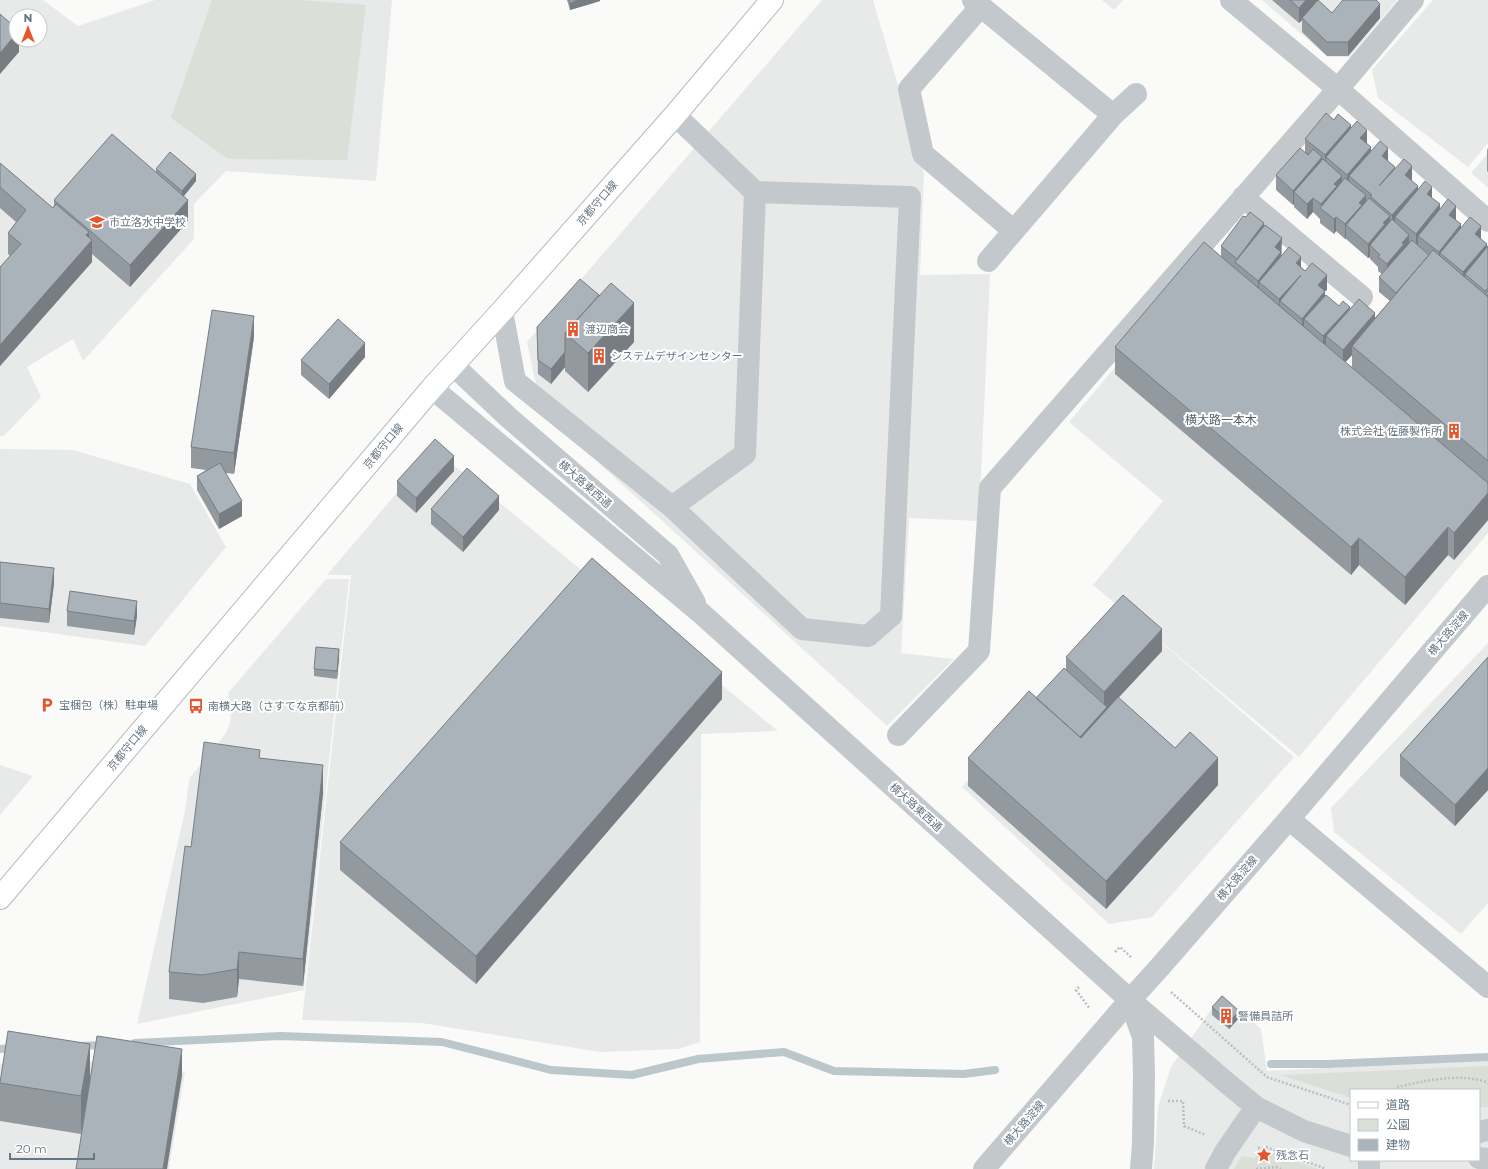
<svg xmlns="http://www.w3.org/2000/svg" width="1488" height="1169" font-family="Montserrat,'Noto Sans JP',sans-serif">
	<rect width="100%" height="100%" fill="#fafaf8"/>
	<path fill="#e8e9e9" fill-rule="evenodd" d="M0 0H43L78 26 155 0H392L376 181 226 171 194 204V239L83 361 73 339 27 367 41 397 4 436H0ZM16 16H40V40H16Z
		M822 0H873L924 174 920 275 990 274 979 521 909 518 901 653 954 659 887 726 546 415 535 380 527 342Z
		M1102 0H1123L1114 10Z
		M1262 0H1397L1350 57H1328Z
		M1433 0H1488V143L1468 167 1378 98 1372 70Z
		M1488 153V188L1471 173Z
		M1202 264 1488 503V533L1299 757 1134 619 1294 757 1152 917 1109 924 962 787 1124 611 1093 585 1163 501 1069 422Z
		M0 449 73 450 190 484 226 547 145 646 0 626Z
		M434 449 778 731 701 734 700 1042 678 1049 600 1052 422 1023 302 1020 351 575H327Z
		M326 579H349L304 990 137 1024 185 811 189 781 191 776 212 752 226 733 230 723 231 712 228 693Z
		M1488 643V903L1461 934 1334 832 1331 808Z
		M0 765 33 776 0 815Z
		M1222 994 1261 1029 1267 1071 1488 1060V1169H1154L1158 1107 1171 1067ZM1351 1090H1479V1160H1351Z
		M111 1061 185 1072 169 1169H0V1064Z"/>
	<path fill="#dadfd7" d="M212 0H300L366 5 347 160 228 159 171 118Z
		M1488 1066V1107H1479V1090H1351V1098L1281 1075Z
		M1265 1150 1269 1151 1318 1169H1234L1242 1156 1255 1158 1260 1151Z"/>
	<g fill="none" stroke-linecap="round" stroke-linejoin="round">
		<path stroke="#bbc7cb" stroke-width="8" d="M135 1043 281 1036 442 1042 551 1070 632 1075 698 1059 784 1052 834 1071 964 1074 995 1070
			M79 1046 105 1045
			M0 1049 15 1048
			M1271 1064H1328L1488 1057"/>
		<g stroke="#b5babe" stroke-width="24">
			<path id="major" d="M0 898 432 388 502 311 675 115 772 0"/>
		</g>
		<path stroke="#bbbfc2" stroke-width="2.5" stroke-dasharray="2 2" stroke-linecap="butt" d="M1115 952 1120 947 1132 958
			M1079 987 1076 990 1090 1009
			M1171 992 1267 1077 1351 1105
			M1394 1090 1398 1087C1422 1081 1465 1072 1488 1083
			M1168 1101H1183L1184 1126 1206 1135
			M1258 1148 1266 1147 1326 1169
			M1256 1169 1276 1167 1281 1169"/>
		<path stroke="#c3c8cc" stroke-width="22" d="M973 0 1113 115
			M1231 0 1338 89 1488 221
			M981 6 909 89 923 154 1014 231
			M1243 197 1362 297
			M988 261 1113 115 1136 94
			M502 311 515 381 672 507 745 454 755 192
			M453 365 508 417 668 555 695 603
			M432 388 702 614 1130 1000 1227 1083 1256 1107 1304 1131 1351 1146
			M672 507 802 629 868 636 891 616 910 197 755 192 675 115
			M898 735 979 651 990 488 1338 89 1413 0
			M1289 819 1488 987
			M1130 1001 1143 1037 1144 1075 1143 1143 1141 1169
			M1479 1132 1488 1130
			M1479 1158 1488 1159
			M1369 1160V1169
			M984 1169 1130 1000 1159 968 1289 819 1488 586
			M1216 1169 1225 1152 1256 1107"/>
		<use href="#major" stroke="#fff" stroke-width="22"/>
	</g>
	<path fill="#929a9f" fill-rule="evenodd" d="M567 0H600V1L570 10Z
		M1272 0H1318L1332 13 1380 18 1348 56H1327L1302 32V20L1299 23Z
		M1334 120 1351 128 1367 144 1371 151 1388 161 1395 168 1412 181 1418 190 1432 198 1440 208 1456 220 1461 228 1481 240 1487 247 1488 246V520L1454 560 1448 555 1405 605 1359 565 1351 575 1115 374V347L1221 256V246L1264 227 1282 253 1281 254V257L1301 267 1327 290 1325 291V295L1339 306 1375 318 1390 301 1379 292V277L1382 274 1378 271V267L1370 259V257L1368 258 1346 239V238L1345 239 1336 231 1334 234 1320 223V219L1313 212 1307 219 1294 207V204L1293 205 1276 190V175L1305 152V139ZM1352 355V367L1345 362Z
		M1488 148V172L1487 171V150Z
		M0 163 53 208 54 206V200L156 172V169L196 181 184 196 188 221 130 287 92 254V262L0 366V268L10 256 8 254V233L16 222 0 208Z
		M537 327 634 342 588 392 565 371V367L551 384 538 374Z
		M254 337 234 474 226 473 242 516 219 529 197 490V476L206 470 191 468V447Z
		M365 357 329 399 301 375V360Z
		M454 471 416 513 397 496V481Z
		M431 509 499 510 463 552 431 524Z
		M0 562 54 583 49 623 0 618Z
		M67 611 137 616 134 635 67 626Z
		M1162 651 1118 698 1175 748 1218 785 1106 909 968 786V758L1036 698 1066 670V657Z
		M339 657 337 679 314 676V669Z
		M1488 657V790L1455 826 1400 776V755Z
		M722 699 476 984 340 870V842Z
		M260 758 323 793 303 986 239 979 237 997 203 1003 169 999V972L191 847Z
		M1212 1007 1239 1018 1229 1029 1212 1015Z
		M90 1044 81 1134 0 1121V1081Z"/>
	<path fill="#777d82" d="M579 0H600V1L570 10V3Z
		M1306 0H1318L1303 19 1302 18V20L1299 23V8Z
		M1380 4V18L1348 56V42Z
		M16 34V40H19V52L0 74V53Z
		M1351 125V140L1326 157V168L1325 170V155Z
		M1367 130V144L1360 138Z
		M1371 147V162L1349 176V186L1347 189V175Z
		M1388 148V163L1382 156Z
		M1322 157V172L1294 192V204L1293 205V191Z
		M1412 166V181L1405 189V175Z
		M196 174V181L182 198V191Z
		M1342 176V190L1321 208V204L1334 184Z
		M1418 186V201L1395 217V226L1392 230V215Z
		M1432 187V202L1427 194Z
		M1366 195V210L1346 225V238L1345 239V224L1359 203Z
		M1313 198V212L1307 219V204Z
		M188 200V221L130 287V265Z
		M1440 204V219L1418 236V245L1416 248V234Z
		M1456 206V220L1449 230V215Z
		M1390 216V231L1370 245V257L1368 258V244L1383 223Z
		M1336 217V231L1334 234V219Z
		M1264 223V238L1237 263V259Z
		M1461 224V239L1440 253V265L1439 266V252Z
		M1481 226V241L1475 234Z
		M89 232V244L92 240V262L0 366V345Z
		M1409 235V249L1387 279V264L1402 243Z
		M1282 238 1281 267 1259 282V294L1258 295V281L1275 247Z
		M1487 244V259L1465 274V285L1463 287V272Z
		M1301 257V271L1296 263Z
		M1301 275 1280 301 1279 314V299Z
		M1327 275V290L1325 291V305L1304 319V330L1302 333V319L1318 285Z
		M634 303V342L588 392V353Z
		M1350 307V321L1326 336V347L1323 350V336Z
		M1375 313V328L1352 346V355L1343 365V350Z
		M254 316V337L234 474V453Z
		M365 343V357L329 399V384Z
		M565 352V367L551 384V369Z
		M454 456V471L416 513V498Z
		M1488 493V520L1454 560V533Z
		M499 496V510L463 552V537Z
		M242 501V516L219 529V514Z
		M1448 527V555L1405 605V577Z
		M1359 538V565L1351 575V547Z
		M54 568V583L49 623V609Z
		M137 601V616L134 635V621Z
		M1162 629V651L1107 710V722L1075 742 1104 710V692Z
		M339 649V657L337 679V671Z
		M722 672V699L476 984V956Z
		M1218 758V785L1106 909V881Z
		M323 765V793L303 986V959Z
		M1488 768V790L1455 826V805Z
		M239 952V979L237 997V969Z
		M1239 1011V1018L1229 1029V1022Z
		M90 1044V1083L81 1134V1096Z
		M182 1049V1076L167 1169H163Z"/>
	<path fill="#aab3b9" stroke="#777d82" d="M569 0H579L570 3Z
		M1290 0H1306L1299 8Z
		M1318 0 1332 13 1343 0H1376L1380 4 1348 42H1327L1302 18Z
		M0 14 16 28V34L0 53Z
		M1326 113 1334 120 1338 114 1351 125 1325 155 1305 139Z
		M1357 121 1367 130 1360 138 1371 147 1347 175 1326 157Z
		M112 134 188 200 130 265 54 200Z
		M1380 141 1388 148 1382 156 1395 167 1379 186 1404 159 1412 166 1405 175 1418 186 1392 215 1370 196 1372 195 1349 176Z
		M1300 148 1308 155 1313 149 1322 157 1293 191 1276 175Z
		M170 152 196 174 182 191 156 169Z
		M1323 159 1342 176 1334 184 1337 186 1321 204 1313 198 1307 204 1294 192Z
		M0 163 53 208 56 204 89 232 86 235 92 240 0 345V267L21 244 8 233 26 210 0 187Z
		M1345 178 1366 195 1359 203 1362 205 1345 224 1336 217 1334 219 1320 208Z
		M1425 181 1432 187 1427 194 1440 204 1416 234 1395 217Z
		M1369 198 1390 216 1383 223 1385 224 1368 244 1346 225Z
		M1448 199 1456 206 1449 215 1461 224 1439 252 1418 236Z
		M1250 212 1264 223 1237 259 1221 246 1243 216 1246 217Z
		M1470 217 1481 226 1475 234 1487 244 1463 272 1440 253Z
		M1392 219 1409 235 1402 243 1404 244 1387 264 1378 257 1380 255 1370 245Z
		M1265 225 1282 238 1275 247 1281 252 1258 281 1235 262Z
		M1412 240 1429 255 1396 293 1379 277Z
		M1204 242 1488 483V493L1454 533 1448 527 1405 577 1359 538 1351 547 1115 347Z
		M1488 246V288L1485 291 1465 274Z
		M1289 247 1301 257 1296 263 1305 271 1312 263 1327 275 1318 285 1325 291 1302 319 1280 301 1301 275 1279 299 1259 282Z
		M1433 250 1488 297V461L1352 346Z
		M580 279 599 295 565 333V352L551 369 538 360 537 327Z
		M611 283 634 303 588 353 565 333Z
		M1488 290V296L1485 294Z
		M1326 295 1339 306 1343 301 1350 307 1323 336 1304 319Z
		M1359 299 1375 313 1343 350 1326 336Z
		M212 310 254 316 234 453 191 447Z
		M338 319 365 343 329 384 301 360Z
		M435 439 454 456 416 498 397 481Z
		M220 463 242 501 219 514 197 476Z
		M467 468 499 496 463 537 431 509Z
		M592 558 722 672 476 956 340 842Z
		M0 562 54 568 49 609 0 603Z
		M70 591 137 601 134 621 67 611Z
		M1123 595 1162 629 1104 692 1066 657Z
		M316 647 339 649 337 671 314 669Z
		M1488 657V768L1455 805 1400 755Z
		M1064 668 1107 707 1080 737 1036 698Z
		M1029 691 1081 738 1118 697 1175 748 1190 732 1218 758 1106 881 968 758Z
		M204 742 260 750 259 758 323 765 303 959 239 952 237 969 203 975 169 972 185 846 191 847Z
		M1222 996 1239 1011 1229 1022 1212 1007Z
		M8 1031 90 1044 81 1096 0 1083Z
		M97 1036 182 1049 163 1169H76Z"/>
	<defs>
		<g id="school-bare" transform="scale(1.2)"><path d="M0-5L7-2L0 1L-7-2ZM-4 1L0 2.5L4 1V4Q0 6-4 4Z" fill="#e4572e" stroke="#fff" stroke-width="2.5" paint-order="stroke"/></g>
		<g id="building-bare" transform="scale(1.2)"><path d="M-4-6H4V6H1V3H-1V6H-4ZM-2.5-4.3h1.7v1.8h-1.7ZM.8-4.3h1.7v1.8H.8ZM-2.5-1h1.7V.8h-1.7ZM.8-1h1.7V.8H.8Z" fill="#e4572e" stroke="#fff" stroke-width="2.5" paint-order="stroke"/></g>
		<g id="parking-bare" transform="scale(1.2)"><path d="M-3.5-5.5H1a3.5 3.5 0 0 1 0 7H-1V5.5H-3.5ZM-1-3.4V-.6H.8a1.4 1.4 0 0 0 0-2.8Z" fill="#e4572e" stroke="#fff" stroke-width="2.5" paint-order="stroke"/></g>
		<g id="bus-bare" transform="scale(1.2)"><path d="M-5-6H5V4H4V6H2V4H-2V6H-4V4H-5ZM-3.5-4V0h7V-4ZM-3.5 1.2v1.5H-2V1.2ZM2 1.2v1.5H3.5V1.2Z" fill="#e4572e" stroke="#fff" stroke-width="2.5" paint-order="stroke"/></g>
		<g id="sight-bare" transform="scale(1.2)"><path d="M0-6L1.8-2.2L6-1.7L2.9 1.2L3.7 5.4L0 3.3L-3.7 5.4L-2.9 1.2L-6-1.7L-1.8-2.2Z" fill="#e4572e" stroke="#fff" stroke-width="2.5" paint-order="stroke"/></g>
	</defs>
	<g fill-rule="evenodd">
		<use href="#school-bare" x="97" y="222"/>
		<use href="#building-bare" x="573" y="329"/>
		<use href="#building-bare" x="599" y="356"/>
		<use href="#building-bare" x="1454" y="431"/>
		<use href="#parking-bare" x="47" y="705"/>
		<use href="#bus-bare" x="196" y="706"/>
		<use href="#building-bare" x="1226" y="1016"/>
		<use href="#sight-bare" x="1264" y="1155"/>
	</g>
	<g text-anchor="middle" stroke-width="4" stroke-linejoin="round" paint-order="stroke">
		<g font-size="11" fill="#657683" stroke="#fff">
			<text transform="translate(597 203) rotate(-49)" y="4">京都守口線</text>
			<text transform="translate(383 446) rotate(-50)" y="4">京都守口線</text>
			<text transform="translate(585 484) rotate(41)" y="4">横大路東西通</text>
			<text transform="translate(1448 633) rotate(-49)" y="4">横大路淀線</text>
			<text transform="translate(127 748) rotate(-50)" y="4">京都守口線</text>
			<text transform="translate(916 807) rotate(42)" y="4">横大路東西通</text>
			<text transform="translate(1237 878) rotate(-49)" y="4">横大路淀線</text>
			<text transform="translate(1024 1123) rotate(-49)" y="4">横大路淀線</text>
		</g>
		<g font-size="11" fill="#657683" stroke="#fff" text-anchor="start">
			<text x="109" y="226">市立洛水中学校</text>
			<text x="585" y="333">渡辺商会</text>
			<text x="611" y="360">システムデザインセンター</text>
			<text x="1442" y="435" text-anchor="end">株式会社 佐藤製作所</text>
			<text x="59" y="709">宝梱包（株）駐車場</text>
			<text x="208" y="710">南横大路（さすてな京都前）</text>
			<text x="1238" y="1020">警備員詰所</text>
			<text x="1276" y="1159">残念石</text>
		</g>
		<g font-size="12" fill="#57646e" stroke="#fff">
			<text x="1221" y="424">横大路一本木</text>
		</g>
	</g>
	<rect x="1350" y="1089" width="130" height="72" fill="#ffffff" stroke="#c1c8cd"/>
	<rect x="1358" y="1102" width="20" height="6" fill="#ffffff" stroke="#c1c8cd"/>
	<text x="1386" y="1109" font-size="12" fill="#657683">道路</text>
	<rect x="1358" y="1119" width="20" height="12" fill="#dadfd7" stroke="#c1c8cd"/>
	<text x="1386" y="1129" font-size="12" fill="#657683">公園</text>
	<rect x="1358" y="1139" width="20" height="12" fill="#aab3b9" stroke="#c1c8cd"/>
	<text x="1386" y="1149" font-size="12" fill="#657683">建物</text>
	<g transform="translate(28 28)"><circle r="19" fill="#ffffff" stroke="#c1c8cd"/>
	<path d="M0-3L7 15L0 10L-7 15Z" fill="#e4572e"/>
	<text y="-6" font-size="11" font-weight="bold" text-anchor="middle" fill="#657683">N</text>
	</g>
	<path d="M10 1153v6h84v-6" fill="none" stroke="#657683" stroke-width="2"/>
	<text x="16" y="1153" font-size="12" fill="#657683" stroke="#ffffff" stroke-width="3" paint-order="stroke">20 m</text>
</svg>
